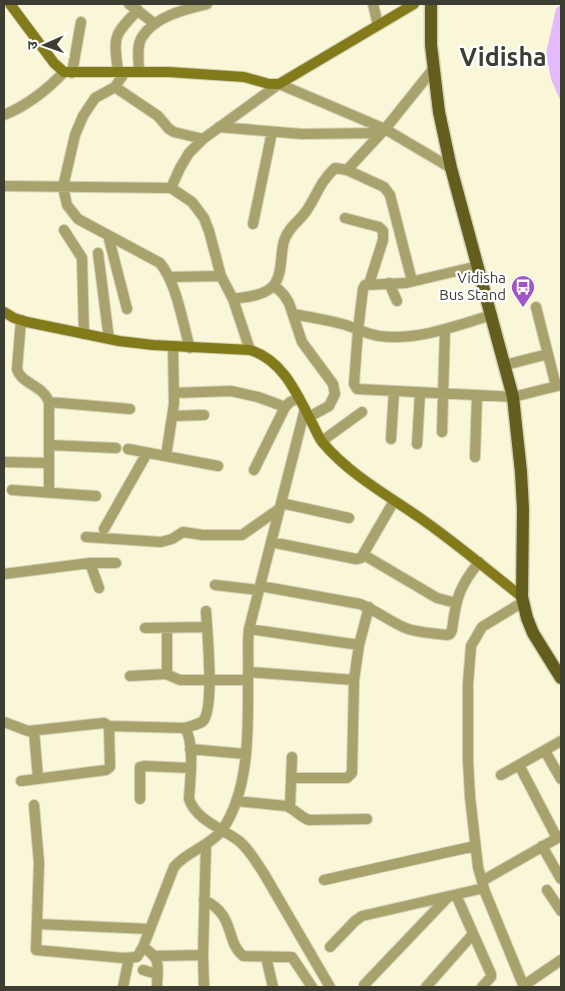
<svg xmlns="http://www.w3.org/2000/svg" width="565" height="991" font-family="Ubuntu,'Noto Sans Devanagari',sans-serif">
	<rect width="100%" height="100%" fill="#f9f7d8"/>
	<path fill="#e4b9fd" d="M561 4V102L551 79 546 54 556 9Z"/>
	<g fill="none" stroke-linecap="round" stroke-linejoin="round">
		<g stroke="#d4d2b7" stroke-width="12">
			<path id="street" d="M129 4 155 24
				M373 4 378 25
				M118 72C114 36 112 37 138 10
				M125 72 115 87 95 98 83 116 75 135 63 187 67 205 78 219 160 263C177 284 182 321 190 348
				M139 72C139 61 136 46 142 37 155 16 186 9 207 4
				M72 73 81 22
				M115 87 158 116 169 129 174 132 203 139
				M4 115C28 105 46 91 64 72
				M219 127 302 134 381 133
				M347 170 385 129 434 68
				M4 186 171 188 192 202 204 218 209 231 221 276 233 299 250 350
				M171 188 180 168 189 153 203 139 279 84 385 129 451 168
				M345 218 379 227 383 231V240L369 284
				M253 224 272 132
				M64 230 82 258 84 334
				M108 235 127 309
				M98 253 109 339
				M478 266 406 283 365 285 363 289 358 330 354 384 357 389 513 397 561 385
				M169 277 221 276
				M389 283 397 301
				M274 285 284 295 289 303 302 342 333 384 335 394 329 406 309 417
				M233 299C245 297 264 296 273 286 283 275 280 254 284 241 288 227 300 221 307 210 318 193 320 182 335 168L347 170 384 187 390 195 412 281
				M536 307 556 386
				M293 314C310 317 328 320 346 325 357 329 367 334 379 336 418 341 455 326 492 315
				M21 320 17 369C21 384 43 385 49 402V492
				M505 365 548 354
				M174 393 231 391 258 397 285 407
				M49 402 130 409
				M173 416 204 415
				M442 432 445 329
				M391 439 394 391
				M322 441 362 412
				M417 444 420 393
				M49 445 116 448
				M128 449 218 466
				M166 456 174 404 173 347
				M475 457 477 395
				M4 462 49 463
				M254 470 285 407 290 402 299 398
				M12 490 96 496
				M281 503 349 518
				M104 529 147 453
				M86 537 161 542 172 539 183 532 203 535H242L279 509
				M271 542 356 559 361 558 394 501
				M364 555 437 598 456 603
				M90 563 99 588
				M4 574 90 563H116
				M215 585 259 590
				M260 586 360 604C375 610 388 620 403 627 416 633 433 633 447 635L450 634 452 630C456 598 459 587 479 562
				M523 602 482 627 471 646 468 684V760L470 797 478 867 485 892 524 987
				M145 628 207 627
				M249 629 359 645
				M249 672 354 680
				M166 674 180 680H248
				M130 676 166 674 167 669V628
				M4 722 28 731 104 723 109 726 110 767 106 770 21 781
				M109 726 185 728C195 743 190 781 189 799 196 820 223 829 239 841 249 849 256 862 263 872L330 987
				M185 728C190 726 198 725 203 721 215 708 207 631 206 611
				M34 731 38 778
				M190 749 245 754
				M545 751 561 779
				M519 765 557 838
				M501 775 561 741
				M291 778H347L352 773 354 680 359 645 369 607
				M140 799V767L144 766 190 768
				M236 801 286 806C295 809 300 817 309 820L367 819
				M34 805 39 863 36 950 123 958 137 957 143 947 174 867C187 851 209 847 222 830 251 789 248 723 248 675 249 659 247 645 249 629L305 409
				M290 807 292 757
				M542 846 561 879
				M324 880 475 846
				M482 881 561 836
				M547 890 561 911
				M456 895 491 974V977L482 987
				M204 900C236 915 225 941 243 956L292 957 312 987
				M37 924 150 929
				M143 947C163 960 157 966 157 987
				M330 947 355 921 362 916 484 888
				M156 956 203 955
				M266 957 273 987
				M143 970 157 974
				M364 985 449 896
				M523 986 561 960
				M123 987 129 958
				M204 987 203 955 206 844
				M426 987 473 934"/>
		</g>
		<g stroke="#d4d2b7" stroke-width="12">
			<path id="secondary" d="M10 4 54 63 64 72H169L244 77 269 84H279L414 4
				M4 312 14 318 27 322 119 341 153 345 250 350C283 360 297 394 312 423 316 430 318 437 323 443 350 475 389 496 423 520 457 544 489 571 522 597"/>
		</g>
		<g stroke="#d4d2b7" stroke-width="15">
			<path id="primary" d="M431 4V45L439 112 451 168 513 397 521 472 523 509 522 597 527 618 533 633 561 678"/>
		</g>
		<use href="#street" stroke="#a8a36c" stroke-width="10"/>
		<use href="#secondary" stroke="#837a1a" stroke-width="10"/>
		<use href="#primary" stroke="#635d1e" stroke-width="12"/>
	</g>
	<defs>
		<g id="bus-pin" transform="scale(1.25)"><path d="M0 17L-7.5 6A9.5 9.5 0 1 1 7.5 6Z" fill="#a255c7" stroke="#fff"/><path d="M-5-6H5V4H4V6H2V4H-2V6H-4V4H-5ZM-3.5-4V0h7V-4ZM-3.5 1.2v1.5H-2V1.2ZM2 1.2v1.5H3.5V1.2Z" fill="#fff"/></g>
	</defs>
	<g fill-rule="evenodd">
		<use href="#bus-pin" x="523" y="287"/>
	</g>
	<g text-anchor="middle" stroke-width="4.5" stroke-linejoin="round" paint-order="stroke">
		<g font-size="15" fill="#3e3d31" stroke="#fff" text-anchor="end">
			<text x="506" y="283">Vidisha<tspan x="506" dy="17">Bus Stand</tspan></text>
		</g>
		<g font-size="25" font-weight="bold" fill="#3e3d31" stroke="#fff">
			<text x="503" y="66">Vidisha</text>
		</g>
	</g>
	<rect width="565" height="991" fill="none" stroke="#3e3d31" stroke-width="10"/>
	<g transform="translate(45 45) rotate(268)" stroke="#ffffff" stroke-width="4" paint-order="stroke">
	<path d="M0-4L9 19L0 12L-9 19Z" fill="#3e3d31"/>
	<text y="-8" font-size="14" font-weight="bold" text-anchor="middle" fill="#3e3d31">उ</text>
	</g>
</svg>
